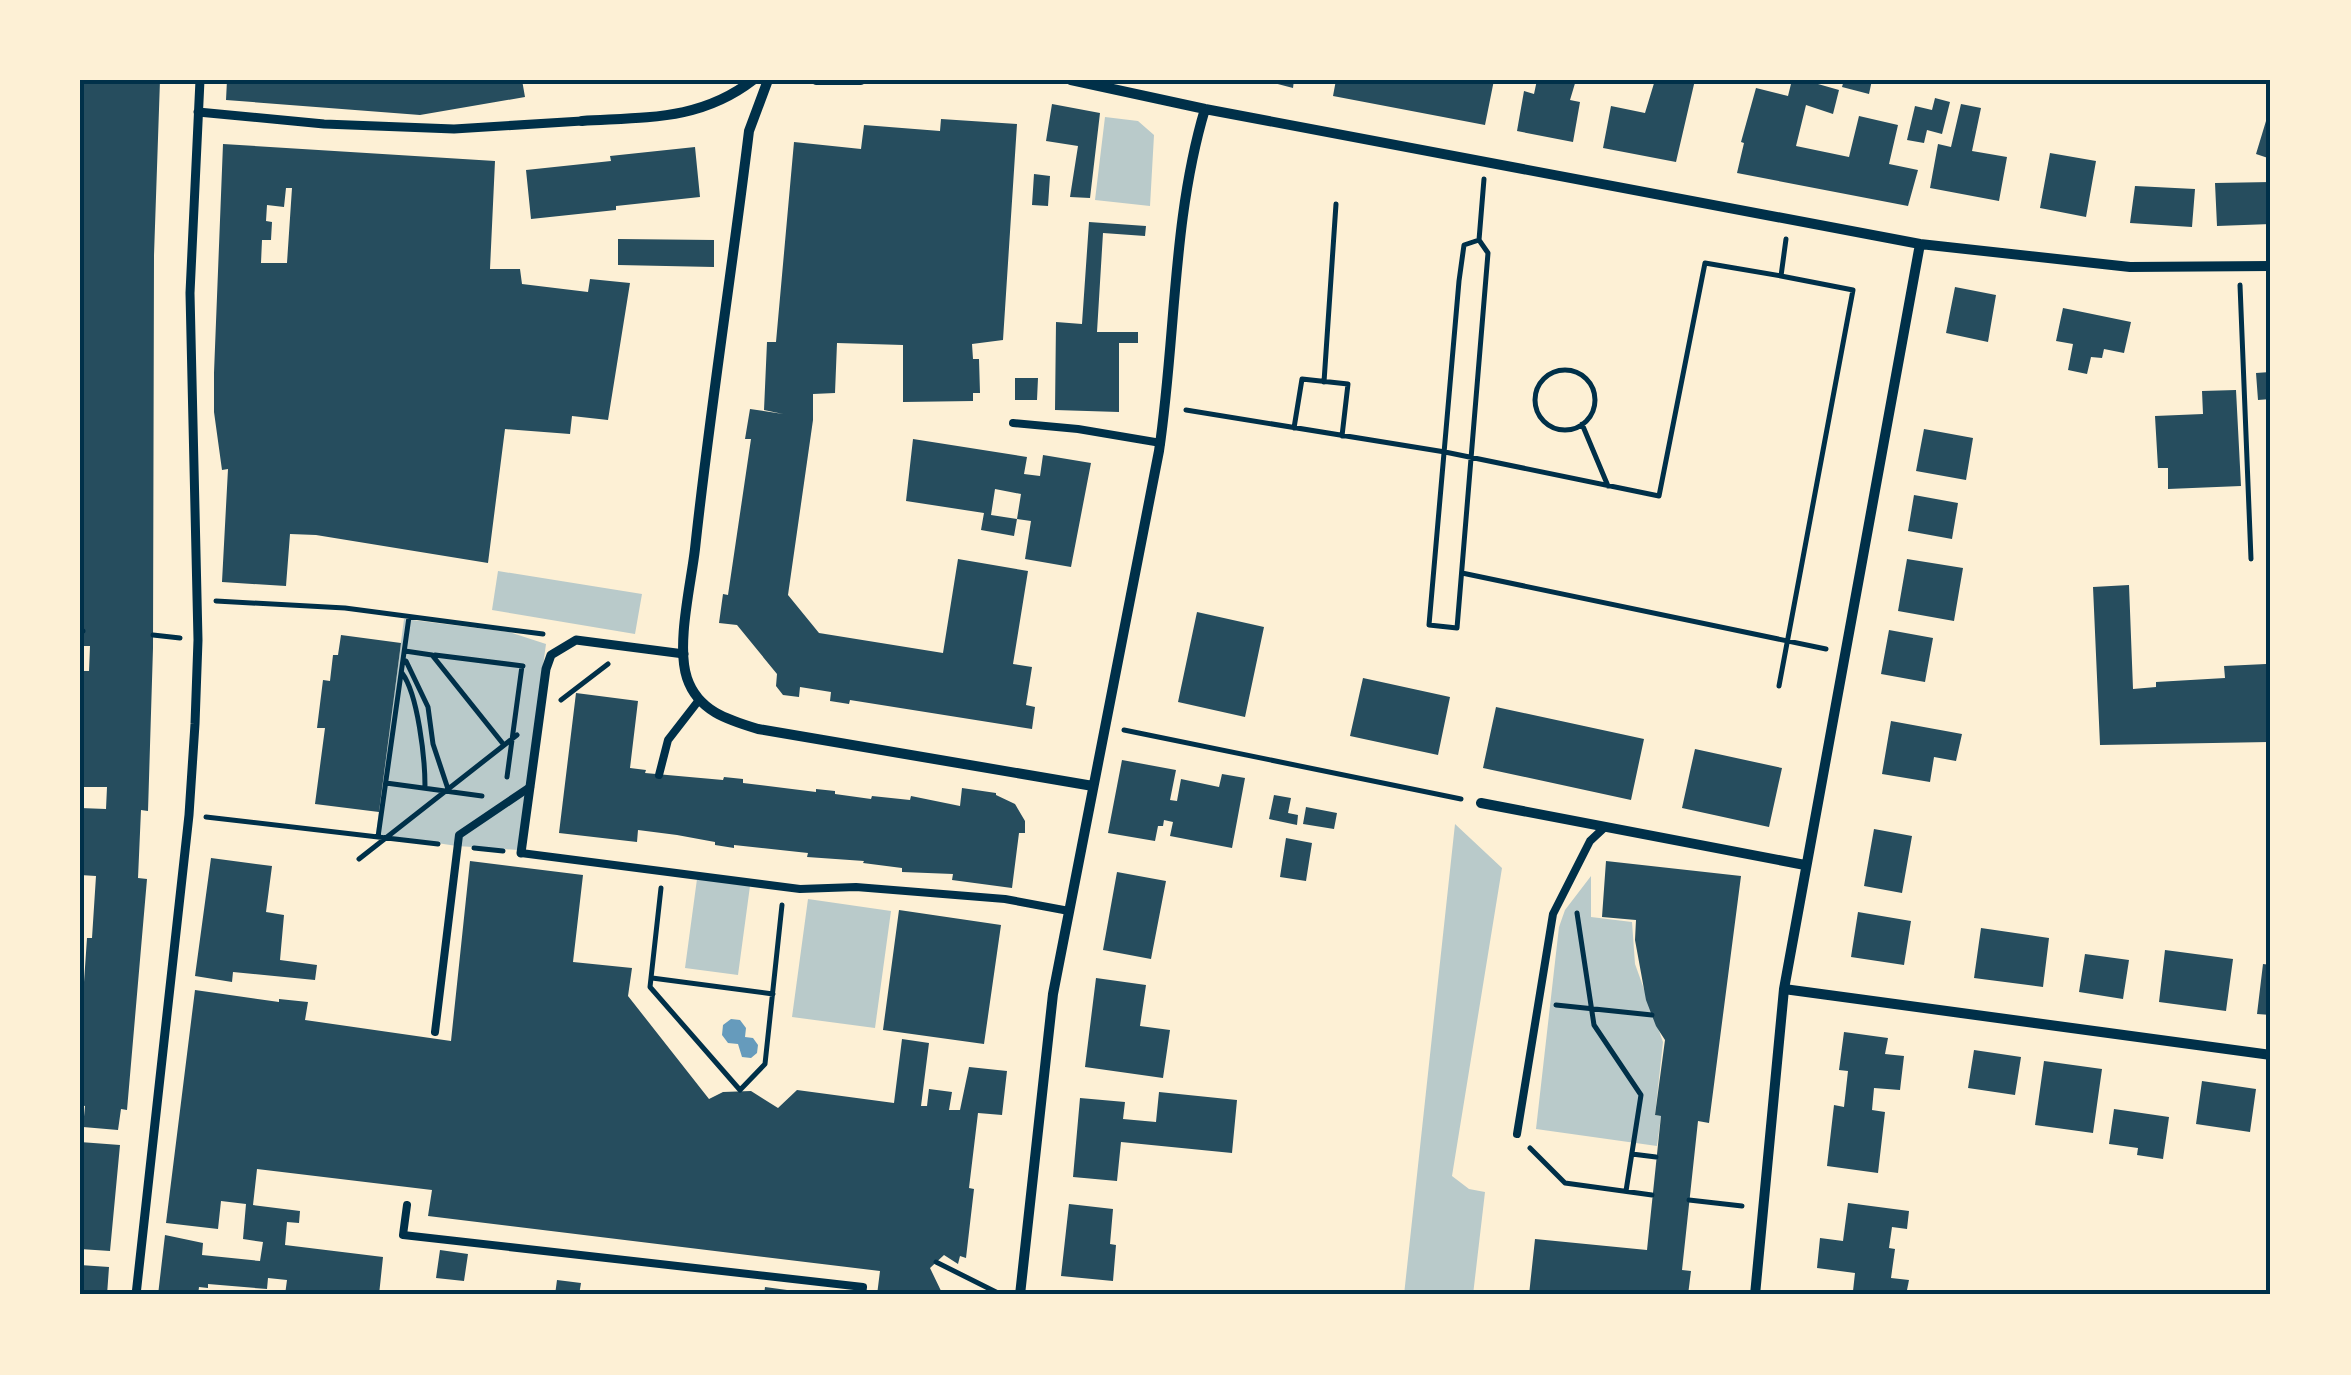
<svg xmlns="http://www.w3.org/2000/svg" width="2351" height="1375" font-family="'Nunito Sans',sans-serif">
	<rect width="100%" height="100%" fill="#fdf0d5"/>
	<path fill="#b9caca" d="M1105 117 1138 121 1154 135 1150 206 1095 200Z
		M498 571 642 594 635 634 492 610Z
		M404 619 509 632 546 644 518 850 457 846 376 834Z
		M1455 824 1502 868 1452 1176 1469 1189 1485 1192 1473 1295H1404Z
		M1591 876V917L1632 922 1635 964 1663 1042 1655 1115 1661 1116 1657 1146 1536 1129 1559 927 1565 910Z
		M697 879 750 886 738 975 685 968Z
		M808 899 891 911 875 1028 792 1017Z"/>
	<path fill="#669bbc" d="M731 1019 740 1020 746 1028 745 1037 753 1038 758 1045 757 1053 751 1058 742 1057 738 1044 728 1043 722 1035 723 1025Z"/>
	<path fill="#264d5e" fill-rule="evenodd" d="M80 80H160L154 255 153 648 148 811 141 810 138 878 147 879 127 1110 121 1109 118 1130 83 1127 85 1106 80 1105V982H84L87 938H92L96 876 80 875V808L106 809 107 787H80V671H89L90 646H80Z
		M227 80H522L525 97 420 115 226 100Z
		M1262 80H1294L1293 88Z
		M1336 80H1494L1485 125 1333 96Z
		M1537 80H1576L1570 100 1580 102 1573 142 1517 131 1524 91 1534 94Z
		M1655 80H1695L1676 162 1603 148 1611 106 1645 113Z
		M1792 80H1804L1839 90 1833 114 1806 105 1796 146 1849 157 1859 116 1898 125 1889 164 1918 170 1908 206 1737 173 1744 143 1741 142 1756 88 1788 96Z
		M1844 80H1872L1869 94 1842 87Z
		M1935 98 1950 102 1942 134 1927 130 1924 143 1907 140 1915 106 1932 110Z
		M1052 104 1100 113 1090 198 1070 197 1078 146 1046 141Z
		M1961 104 1981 108 1972 151 2007 157 1999 201 1930 188 1938 144 1951 147Z
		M941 119 1017 124 1003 340 972 344 973 359H979L980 393H973V401L903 402V345L837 343 835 393 813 394V420L788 595 819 633 943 653 958 559 1028 571 1013 664 1032 667 1026 705 1035 707 1032 729 850 700 849 704 830 701 831 692 800 687 799 697 783 695 776 686 777 674 737 625 719 623 723 594 728 595 751 439H745L750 409 783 414 764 410 767 342H776L794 142 861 149 864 125 940 131Z
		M2266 121 2271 122V159L2256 154Z
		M223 144 495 161 490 269H520L522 284 588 292 590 279 630 283 608 420 572 416 570 434 505 429 488 563 316 535 290 534 286 586 222 582 228 469 222 470 214 412V373ZM286 188H292L287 263H261L262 240H271L272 222 266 221 267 205 284 207Z
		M695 147 700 197 616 206V210L531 219 526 170 611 161 610 156Z
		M2050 153 2096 161 2086 217 2040 208Z
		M1034 174 1050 176 1048 206 1032 205Z
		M2271 182V224L2217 226 2215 183Z
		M2135 186 2195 189 2192 227 2130 223Z
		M1089 222 1146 226 1145 236 1103 233 1097 332H1138V343H1119V412L1055 410 1056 322 1082 324Z
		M618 239 714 240V267L618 265Z
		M1955 287 1996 295 1988 342 1946 333Z
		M2063 308 2131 322 2124 353 2104 349 2102 358 2091 357 2087 374 2068 370 2073 344 2056 341Z
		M2266 308H2271V353H2267Z
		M2270 372 2271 399 2258 400 2256 373Z
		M1015 378H1038L1037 400H1015Z
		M2236 390 2241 486 2168 489V468H2158L2155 416 2203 414 2202 391Z
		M1924 429 1973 438 1966 480 1916 471Z
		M913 439 1027 457 1024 474 1040 476 1043 455 1091 463 1071 567 1025 559 1031 521 1017 519 1021 494 995 489 991 515 1017 519 1014 536 981 530 984 513 906 501Z
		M1914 495 1958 503 1952 539 1908 531Z
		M1907 559 1963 568 1954 621 1898 611Z
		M2129 585 2133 689 2156 687V682L2225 678 2224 666 2266 664 2269 742 2100 745 2093 587Z
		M1197 612 1264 627 1245 717 1178 702Z
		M1889 630 1933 638 1925 682 1881 674Z
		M341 635 401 643 379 812 315 804 325 728H317L323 680 330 681 333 655H338Z
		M1363 678 1450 697 1438 755 1350 736Z
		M576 693 638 701 630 768 646 770 645 773 723 780 724 777 743 779V783L816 792V789L835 791V794L871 799 872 796 910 800 911 796 960 806 962 788 996 793V795L1015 804 1025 821V833H1019L1012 888 952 880 953 874 902 872V868L863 863 864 861 807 857 808 853 734 845V848L715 845V842L677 835 638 830 637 842 559 833Z
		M1496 707 1644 739 1631 800 1483 768Z
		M1891 721 1962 734 1956 761 1934 757 1930 782 1882 774Z
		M1695 749 1782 768 1769 827 1682 808Z
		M1122 760 1176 770 1170 800 1177 801 1181 779 1219 787 1222 774 1245 778 1232 848 1170 836 1173 822 1164 820 1163 826H1158L1155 841 1108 833Z
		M1274 795 1291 798 1288 813 1298 815 1297 825 1269 819Z
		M1306 807 1337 813 1334 829 1303 824Z
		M1874 829 1912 836 1902 893 1864 886Z
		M1286 838 1312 843 1306 881 1280 877Z
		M211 858 272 866 266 912 284 915 280 960 317 965 315 980 233 972 232 982 195 976Z
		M470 861 583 875 573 962 632 968 628 996 709 1099 723 1092 751 1091 778 1108 797 1090 894 1103 902 1039 929 1043 921 1106H927L929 1089 952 1092 949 1110H960L969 1067 1007 1071 1002 1115 978 1113 969 1188 974 1189 966 1258 960 1256 958 1264 944 1255 930 1268 943 1295H877L880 1271 428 1216 432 1190 257 1169 253 1205 300 1211 299 1223 287 1222 285 1245 383 1257 379 1295H285L287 1280 268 1278 267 1289 208 1284V1288L199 1287 198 1295H158L165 1235 203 1243 202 1255 260 1261 263 1242 243 1239 246 1204 221 1201 218 1229 166 1223 195 990 279 1002V999L308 1002 305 1020 451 1041Z
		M1606 861 1741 876 1709 1123 1698 1121 1682 1270 1691 1271 1688 1295H1529L1535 1239 1647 1250 1661 1116 1655 1115 1665 1040 1656 1026 1646 1000 1635 940 1636 920 1602 917Z
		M1117 872 1166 881 1151 959 1103 950Z
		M899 910 1001 925 984 1044 883 1030Z
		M1858 912 1911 921 1904 965 1851 957Z
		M1981 928 2049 938 2043 987 1974 978Z
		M2165 950 2233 959 2226 1011 2159 1002Z
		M2085 954 2129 960 2123 999 2079 992Z
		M2263 964 2271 965V1015L2257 1014Z
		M1096 978 1146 985 1140 1026 1170 1030 1163 1078 1085 1067Z
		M1844 1032 1888 1038 1885 1054 1904 1056 1900 1090 1874 1088 1872 1110 1885 1112 1878 1173 1827 1166 1834 1105 1844 1107 1848 1071 1839 1070Z
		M1974 1050 2021 1057 2015 1095 1968 1088Z
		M2044 1061 2102 1069 2093 1133 2035 1125Z
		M2202 1081 2256 1089 2250 1132 2196 1124Z
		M1159 1092 1237 1100 1232 1153 1121 1142 1117 1181 1073 1177 1080 1098 1125 1102 1123 1119 1156 1122Z
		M2114 1109 2169 1117 2163 1159 2137 1155 2138 1148 2109 1144Z
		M80 1142 120 1145 110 1251 80 1249Z
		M1848 1203 1909 1211 1907 1229 1892 1227 1889 1248 1895 1249 1891 1278 1909 1280 1906 1295 1853 1291 1855 1273 1817 1268 1820 1238 1843 1241Z
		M1069 1204 1113 1209 1110 1244 1116 1245 1113 1281 1061 1276Z
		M440 1250 468 1254 464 1281 436 1278Z
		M80 1265 109 1267 107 1295H80Z
		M557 1280 581 1283 579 1295H555Z
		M765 1287 809 1293V1295H764Z"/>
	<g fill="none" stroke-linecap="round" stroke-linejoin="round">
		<path stroke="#003049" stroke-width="5" d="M1479 240 1488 253 1457 628 1429 625 1459 281 1464 245Z
			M1479 240 1484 179
			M2240 285 2251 559
			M1535 400a30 30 0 1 1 60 0a30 30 0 1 1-60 0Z
			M1324 382 1336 204
			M1186 410 1445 452 1659 496 1705 263 1781 276 1786 239
			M1582 424 1608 486
			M1294 428 1302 379 1348 384 1342 436
			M1462 573 1826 649
			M216 601 345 608 543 634
			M80 631H83
			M153 635 180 638
			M405 651 432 655 504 745
			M435 655 523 666
			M406 661 428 707 433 744 448 789
			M402 673C418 694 425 759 425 786
			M1779 686 1853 290 1781 276
			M561 700 608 664
			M1124 730 1461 799
			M507 777 522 666
			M386 783 482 796
			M206 817 438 844
			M378 837 409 617
			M474 848 503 851
			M359 859 517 735
			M661 888 650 987 740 1090 765 1064 782 905
			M1577 913 1594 1025 1641 1095 1626 1191
			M652 978 773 994
			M1556 1005 1652 1015
			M1530 1148 1565 1183 1652 1195
			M1632 1154 1656 1157
			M1689 1200 1742 1206
			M936 1262 1000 1294"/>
		<path stroke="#003049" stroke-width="8" d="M1013 423 1078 429 1161 443
			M659 775 668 740 699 700
			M521 853 800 889 856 887 1005 899 1069 911
			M435 1032 459 835 530 787
			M1517 1134 1553 914 1590 841 1605 827
			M407 1205 403 1235 863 1287 862 1295"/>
		<path stroke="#003049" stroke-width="9" d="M198 112 324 124 454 129 582 121
			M521 853 546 669 551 655 576 640 684 654
			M136 1295 189 815 195 724 198 640 190 293 200 80"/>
		<path stroke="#003049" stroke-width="10" d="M768 80 749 131C732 271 710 409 695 549 691 584 676 645 687 678 698 711 728 720 758 729L1093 786
			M816 80H861
			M1071 80 1205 109 1920 244 2130 267 2271 266
			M582 121C645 117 700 121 753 80
			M1481 803 1805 865
			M1784 989 2271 1055
			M1020 1295 1053 994 1159 451C1176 337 1172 219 1205 109
			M1755 1295 1784 989 1920 244"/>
	</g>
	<rect width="2351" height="1375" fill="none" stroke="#fdf0d5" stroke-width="165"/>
	<rect x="82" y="82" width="2186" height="1210" fill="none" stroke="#003049" stroke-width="4"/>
</svg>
